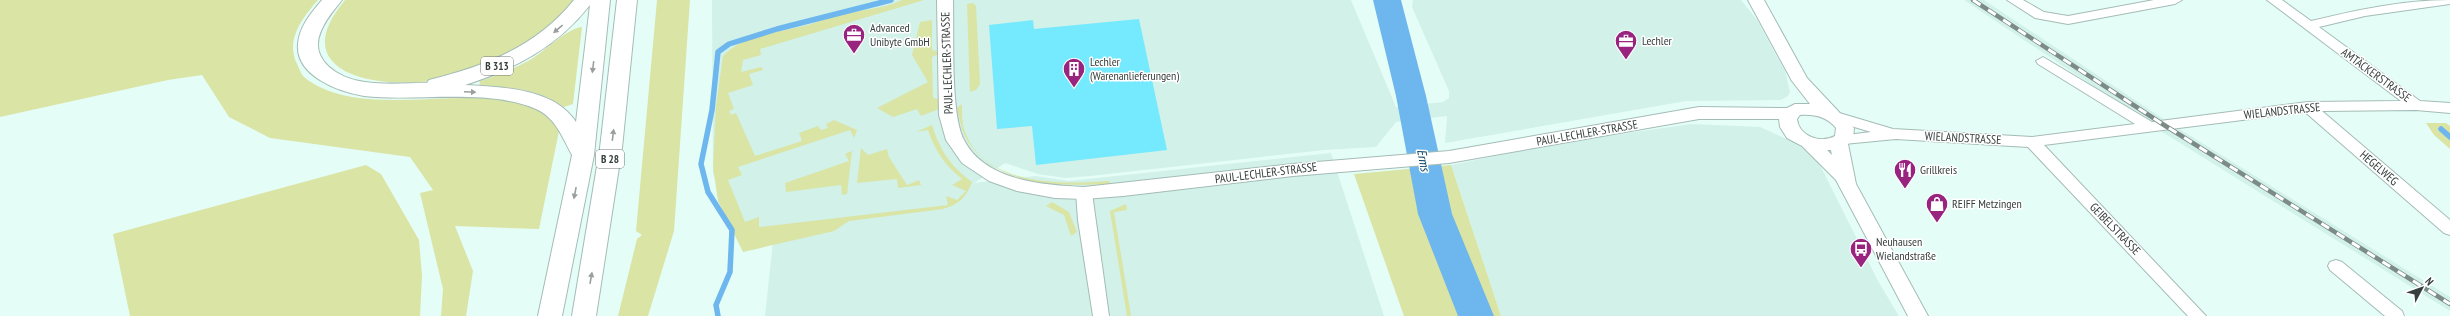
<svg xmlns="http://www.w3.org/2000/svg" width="2450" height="316" font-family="'PT Sans Narrow',sans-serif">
	<rect width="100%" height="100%" fill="#e5fdf7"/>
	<path fill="#d1f1e9" d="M712 0H1351L1396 107 1443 102 1449 98V91L1412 7 1413 0H1741L1757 20 1785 71 1790 92 1788 96 1781 100 1686 101 1445 143 1447 116 1396 122 1376 147 1324 150 1090 176 1065 178 1038 174 1005 163 974 183 1035 176 1069 181 1331 153 1384 316H765L774 232 742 235 713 174Z
		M1964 0H1984L2165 120 2450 297V311L2156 128Z
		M1691 124 1760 127 1793 142 1808 152 1820 165 1878 281 1899 316H1501L1451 165 1572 141Z"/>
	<path fill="#dae4a5" d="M0 0H318C303 17 285 40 297 64 299 68 301 74 304 77 358 121 462 84 527 105 542 110 550 119 559 131L539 229 455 226 473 271 466 316H441L443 289 420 193 433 190 410 157 270 138 229 117 202 75 168 80 0 117Z
		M345 0H576C563 20 538 39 517 52 506 59 451 77 437 80 382 90 282 75 345 0Z
		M657 0H690L674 231 648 316H618L637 239 642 235 636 231Z
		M902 0H924L760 49 761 55 743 60 741 72 761 67 763 70 749 74 753 85 728 93 734 109 729 111 731 115 736 113 755 156 802 141 799 133 818 126 821 130 828 128 826 124 834 120 857 130 854 138 850 130 738 167 742 175 728 180 745 222 759 217V227L948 205 946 196 957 200 966 191 952 185 962 179C945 165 935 151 928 130L916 132 932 125C940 150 950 166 972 182 966 198 959 204 943 209L849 221 834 231 743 252 718 201 713 167 716 106 723 56C743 35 780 32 808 25 819 22 829 17 840 15 861 9 882 10 902 0Z
		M973 3 976 6 980 84 976 90 970 92 967 4Z
		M932 20V50L937 51V55L932 57 933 98 939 99V109L921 116 917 109 893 117 877 108 928 82 912 55 920 22Z
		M582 27 573 104 564 107C538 89 510 87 479 86L480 81C496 76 513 69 528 61 545 52 565 29 582 27Z
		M962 104C962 111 962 119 963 125 978 186 1061 185 1109 181L1111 184C1063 186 1004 188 971 146 962 135 960 121 957 108Z
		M2446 123 2450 126V149L2434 135 2426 123Z
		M861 148 868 155 887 149 889 157 907 185 919 180 921 185 898 188 897 179 857 183Z
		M852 151 847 194 842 195 841 185 786 192 785 183 849 161 845 154Z
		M366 165 381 174 419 240 422 275 420 316H130L113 234Z
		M1451 165 1501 316H1404L1354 174Z
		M1052 202 1069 212 1077 232 1071 236 1064 215 1046 206Z
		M1126 204 1127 210 1114 212 1131 316H1127L1110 211Z"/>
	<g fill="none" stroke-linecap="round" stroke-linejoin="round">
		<path stroke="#6eb7ee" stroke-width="5.5" d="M2441 129 2450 137
			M718 316 716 305 730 272 732 230 708 192 701 164 712 110 718 52 729 44 777 29 891 0"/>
		<path fill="#6eb7ee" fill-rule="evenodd" d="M1373 0H1401L1426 96 1452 214 1494 316H1458L1418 214 1396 96Z"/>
	</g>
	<path fill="#75e9fd" d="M1139 19 1167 150 1036 165 1032 126 997 129 989 25 1033 20 1034 29Z"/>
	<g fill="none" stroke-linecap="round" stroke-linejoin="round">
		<g stroke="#a4bcb6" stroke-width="2">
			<path id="minor" d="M2007 0H2023L2044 12 2068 16 2154 0H2182L2175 4 2068 24 2035 18Z
				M2267 0H2282L2311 21C2357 10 2402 0 2450 0V4L2365 16 2319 27 2420 101 2450 103V113L2416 110 2322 111 2450 220V235L2444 233 2305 112 2044 145 2206 316H2188L2028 147 1896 139 1844 144 1837 139 1839 136 1871 132 1831 120 1829 117 1836 112 1893 129 2032 137 2135 124 2038 64 2036 61 2043 57 2152 122 2308 102 2401 101Z
				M1084 188 1089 189 1092 193 1109 316H1093L1078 220 1076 193 1079 189Z
				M2336 260 2342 262 2402 311 2404 316H2385L2330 270 2328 266 2330 262Z"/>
		</g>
		<g stroke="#a4bcb6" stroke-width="2">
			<path id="tertiary" d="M937 0H953C954 33 950 113 964 140 985 181 1043 185 1084 187L1293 164 1449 151 1699 107 1787 108 1795 104H1810L1792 81 1748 0H1764L1807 78 1854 128 1853 139 1848 144 1856 184 1928 316H1908L1836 180 1802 146 1787 138 1780 127 1779 119H1699L1449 163 1293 176 1123 196 1084 199 1055 198 1017 191 989 181 962 163 946 140 939 115ZM1800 115C1815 114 1827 117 1836 128L1835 136C1820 144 1799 136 1797 119ZM1827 150H1831L1832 155Z"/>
		</g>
		<g stroke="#a4bcb6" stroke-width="2">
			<path id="primary" d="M322 0H342C334 10 326 19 321 31 308 60 339 79 365 82 385 85 407 83 427 83L429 80C485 66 536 47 574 0H610L594 155 562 316H538L572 155C562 137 556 118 536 109 488 88 415 102 364 96 339 92 295 76 298 44 299 27 311 13 322 0ZM590 5 576 122C554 88 502 87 465 85 515 69 557 47 590 5Z
				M617 0H637L622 148 596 316H572L600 148Z"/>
		</g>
		<use href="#minor" fill="#fff" fill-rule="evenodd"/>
		<use href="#tertiary" fill="#fff" fill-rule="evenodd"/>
		<use href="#primary" fill="#fff" fill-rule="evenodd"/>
		<g stroke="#7c8b87" stroke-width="4.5">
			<path id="rail" d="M1973 0 2164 125 2450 304"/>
		</g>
		<use href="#rail" stroke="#fff" stroke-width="3" stroke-dasharray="9" stroke-linecap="butt"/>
	</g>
	<defs><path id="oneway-solid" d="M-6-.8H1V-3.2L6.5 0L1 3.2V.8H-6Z"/></defs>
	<g fill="#9a9f9e">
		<use href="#oneway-solid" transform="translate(558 29) rotate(140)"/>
		<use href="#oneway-solid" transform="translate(593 67) rotate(97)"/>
		<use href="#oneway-solid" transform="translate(470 92) rotate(2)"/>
		<use href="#oneway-solid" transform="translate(613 135) rotate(-83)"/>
		<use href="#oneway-solid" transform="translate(575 193) rotate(101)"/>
		<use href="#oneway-solid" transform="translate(591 278) rotate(-80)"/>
	</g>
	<defs>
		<g id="office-pin" transform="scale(1.15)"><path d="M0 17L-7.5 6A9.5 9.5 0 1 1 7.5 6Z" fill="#992480" stroke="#fff"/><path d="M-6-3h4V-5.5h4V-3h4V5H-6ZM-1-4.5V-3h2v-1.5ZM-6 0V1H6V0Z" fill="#fff"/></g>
		<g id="building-pin" transform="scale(1.15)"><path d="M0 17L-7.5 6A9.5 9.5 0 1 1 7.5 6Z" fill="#992480" stroke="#fff"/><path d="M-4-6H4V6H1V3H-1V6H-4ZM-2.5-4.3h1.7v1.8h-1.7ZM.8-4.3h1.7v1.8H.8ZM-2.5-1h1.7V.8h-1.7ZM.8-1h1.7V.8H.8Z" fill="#fff"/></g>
		<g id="restaurant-pin" transform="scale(1.15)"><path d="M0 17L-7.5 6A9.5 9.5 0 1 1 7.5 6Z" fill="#992480" stroke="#fff"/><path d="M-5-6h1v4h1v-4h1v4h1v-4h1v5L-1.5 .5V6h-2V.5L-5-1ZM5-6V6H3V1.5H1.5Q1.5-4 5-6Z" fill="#fff"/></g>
		<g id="shop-pin" transform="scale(1.15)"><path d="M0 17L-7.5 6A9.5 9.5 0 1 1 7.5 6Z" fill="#992480" stroke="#fff"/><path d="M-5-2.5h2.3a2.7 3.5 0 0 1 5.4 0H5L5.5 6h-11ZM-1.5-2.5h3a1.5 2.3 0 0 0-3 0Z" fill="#fff"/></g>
		<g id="bus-pin" transform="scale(1.15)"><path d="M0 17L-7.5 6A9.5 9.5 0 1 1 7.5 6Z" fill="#992480" stroke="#fff"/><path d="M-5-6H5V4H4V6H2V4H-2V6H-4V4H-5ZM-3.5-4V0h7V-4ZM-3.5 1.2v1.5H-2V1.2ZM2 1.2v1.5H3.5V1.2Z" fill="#fff"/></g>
	</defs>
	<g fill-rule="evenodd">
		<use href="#office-pin" x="854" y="35"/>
		<use href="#office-pin" x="1626" y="41"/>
		<use href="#building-pin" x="1074" y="69"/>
		<use href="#restaurant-pin" x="1905" y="170"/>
		<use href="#shop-pin" x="1937" y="204"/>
		<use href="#bus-pin" x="1861" y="249"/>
	</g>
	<g text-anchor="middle" stroke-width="3" stroke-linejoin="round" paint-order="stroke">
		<g fill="#fff" stroke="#727976" stroke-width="1">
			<rect x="481" y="57" width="32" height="18" rx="3"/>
			<rect x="596" y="150" width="28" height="18" rx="3"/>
		</g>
		<g font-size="11" font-weight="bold" fill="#353f3c">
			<text x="497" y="70">B 313</text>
			<text x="610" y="163">B 28</text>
		</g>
		<g font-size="12" fill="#353f3c" stroke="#fff" text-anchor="start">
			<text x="870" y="32">Advanced<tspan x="870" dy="14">Unibyte GmbH</tspan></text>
			<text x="1642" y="45">Lechler</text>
			<text x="1090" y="66">Lechler<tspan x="1090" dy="14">(Warenanlieferungen)</tspan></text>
			<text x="1920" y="174">Grillkreis</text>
			<text x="1952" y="208">REIFF Metzingen</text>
			<text x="1876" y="246">Neuhausen<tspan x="1876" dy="14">Wielandstraße</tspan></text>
		</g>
		<g font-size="12" fill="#353f3c" stroke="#fff">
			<text transform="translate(947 63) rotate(-92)" y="4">PAUL-LECHLER-STRASSE</text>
			<text transform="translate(2376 75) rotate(36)" y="4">AMTÄCKERSTRASSE</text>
			<text transform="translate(2282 111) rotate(-6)" y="4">WIELANDSTRASSE</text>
			<text transform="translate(1587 133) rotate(-10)" y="4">PAUL-LECHLER-STRASSE</text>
			<text transform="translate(1963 138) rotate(3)" y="4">WIELANDSTRASSE</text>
			<text transform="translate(2379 168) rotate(41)" y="4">HEGELWEG</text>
			<text transform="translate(1266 173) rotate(-7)" y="4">PAUL-LECHLER-STRASSE</text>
			<text transform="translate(2115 229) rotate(46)" y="4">GEIBELSTRASSE</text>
		</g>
		<g font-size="13" font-style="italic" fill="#064165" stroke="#fff">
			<text transform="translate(1424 160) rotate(79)" y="5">Erms</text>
		</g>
	</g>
	<g transform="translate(2422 288) rotate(49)" stroke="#ffffff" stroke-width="3" paint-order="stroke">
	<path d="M0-3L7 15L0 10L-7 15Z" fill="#353f3c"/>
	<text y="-6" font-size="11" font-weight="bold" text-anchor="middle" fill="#353f3c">N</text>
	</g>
</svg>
